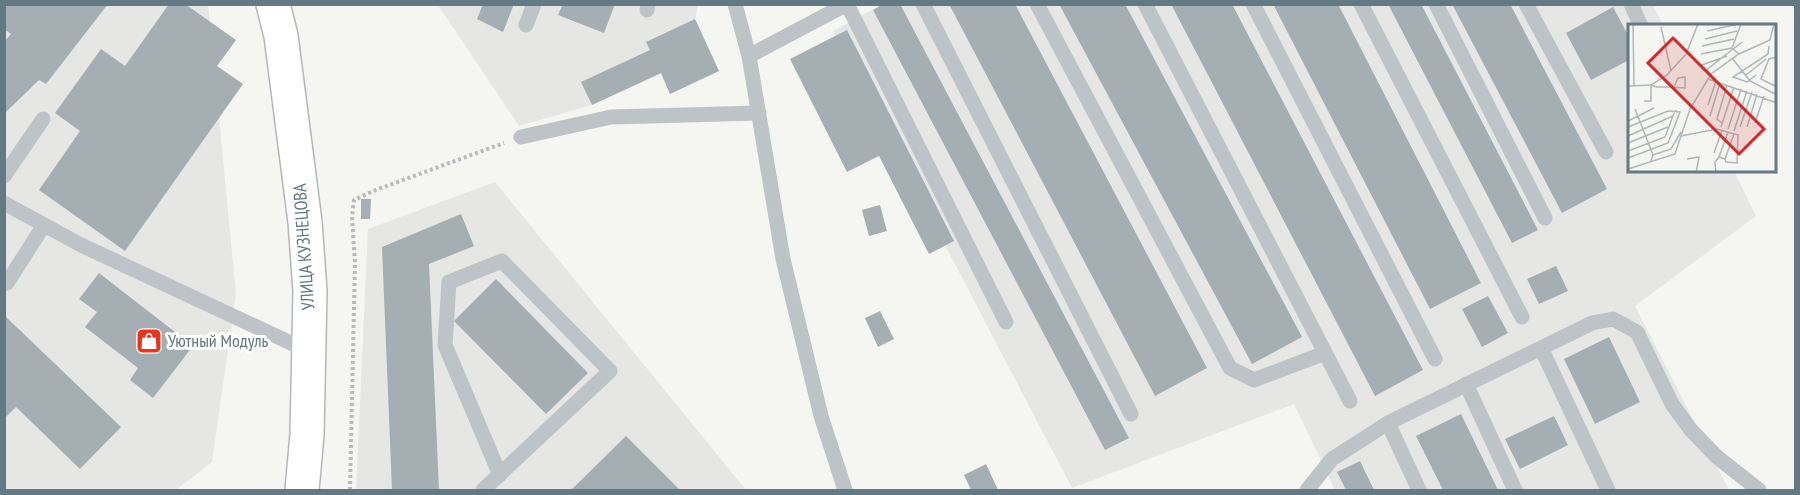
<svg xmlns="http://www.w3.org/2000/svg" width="1800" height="495" font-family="'PT Sans Narrow',sans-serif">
	<rect width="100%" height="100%" fill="#f5f5f1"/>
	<path fill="#e6e6e5" d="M208 4 236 294 212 462 176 490H6L5 489 4 5Z
		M883 4 1653 5 1663 25 1629 26V171H1734L1756 216 1635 306 1729 490H1335L1294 404 1072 488 833 31Z
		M438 5H698L695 19 719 71 670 94 661 74 592 105 519 126Z
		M495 182 746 490H356L368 229Z"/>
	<path fill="#a5afb3" d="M4 4H108L46 84 39 80 4 114V42L11 34 4 29Z
		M169 4H185L236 40 217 66 243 84 125 251 39 190 80 131 55 113 101 49 125 66Z
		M483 4H514L503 32 477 19Z
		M563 4H615L604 33 558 15Z
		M883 4H900L1129 438 1105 450 873 10Z
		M949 4H1015L1207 368 1155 396Z
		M1059 4H1125L1302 337 1252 364Z
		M1171 4H1232L1423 370 1375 396Z
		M1273 4H1338L1481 283 1430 309Z
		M1388 4H1421L1538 230 1512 243Z
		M1452 4H1510L1607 189 1562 213Z
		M1613 7 1629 37V60L1591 80 1566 33Z
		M695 19 719 71 670 94 661 73 592 105 581 82 650 50 646 42Z
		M847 30 954 241 929 254 879 156 847 172 790 59Z
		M361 199H371L370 219H361Z
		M880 205 887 231 869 236 862 210Z
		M461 214 474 246 429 264 439 490H392L382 247Z
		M1556 266 1568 291 1539 304 1527 279Z
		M99 273 193 346 153 398 130 380 138 368 85 327 97 312 79 299Z
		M496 279 588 373 546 414 454 321Z
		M1488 296 1508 333 1482 347 1462 309Z
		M880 311 894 339 878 347 865 318Z
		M4 315 121 427 80 469 16 407 4 419Z
		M1609 337 1640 402 1595 424 1564 359Z
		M1461 414 1498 490H1443L1416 436Z
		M1554 416 1568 445 1520 469 1505 439Z
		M626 436 680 490H571Z
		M1360 461 1374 490H1346L1337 472Z
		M986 464 998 490H971L964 475Z"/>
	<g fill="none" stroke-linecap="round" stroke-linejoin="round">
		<g stroke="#b1b7ba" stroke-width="36">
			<path id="primary" d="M273 4 281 36 305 222 310 291 307 435 302 490"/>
		</g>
		<path stroke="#b7bbbd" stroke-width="4" stroke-dasharray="3 3" stroke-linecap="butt" d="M350 490 355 263 352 217 354 200 373 191 504 143"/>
		<path stroke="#bdc3c6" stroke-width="15" d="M735 4 749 56 783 259 821 416 845 490
			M923 4 1131 414
			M1037 4 1230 368 1254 380 1325 353
			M1145 4 1350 401
			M1253 4 1435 359
			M1361 4 1522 317
			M1436 4 1545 218
			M1526 4 1606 152
			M1631 4 1641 26
			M647 10 648 4
			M526 25 534 4
			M749 56 847 4 1006 322
			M521 137 611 117 759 113
			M4 176 43 119
			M4 203 81 245 310 352
			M7 283 44 225
			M1541 348 1608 490
			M1466 384 1515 490
			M1388 423 1419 490
			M483 490 610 371 502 261 449 282 445 345 500 475
			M1307 490 1332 459 1388 423 1592 323 1613 319 1637 332 1672 404 1691 430 1717 457 1759 490"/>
		<use href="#primary" stroke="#fff" stroke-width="33"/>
	</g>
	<defs>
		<g id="shop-square" transform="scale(1.35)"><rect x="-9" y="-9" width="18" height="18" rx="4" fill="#e9351e" stroke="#fff"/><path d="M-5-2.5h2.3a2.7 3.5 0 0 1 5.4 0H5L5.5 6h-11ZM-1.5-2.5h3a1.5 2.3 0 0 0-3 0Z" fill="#fff"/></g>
	</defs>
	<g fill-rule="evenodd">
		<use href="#shop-square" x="149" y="341"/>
	</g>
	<g text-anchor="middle" stroke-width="6" stroke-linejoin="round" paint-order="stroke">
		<g font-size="18" fill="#637983" stroke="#fff">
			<text transform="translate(304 247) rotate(-94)" y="6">УЛИЦА КУЗНЕЦОВА</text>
		</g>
		<g font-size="18" fill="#637983" stroke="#fff" text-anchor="start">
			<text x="168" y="347">Уютный Модуль</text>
		</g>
	</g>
	<g transform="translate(1628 24)">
		<rect width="148" height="148" fill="#f5f5f1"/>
		<path fill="none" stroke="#aeb8bb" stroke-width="1.5" d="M5 0 6 61M33 3 43 47M79 7 110 0M77 15 109 7M74 22 106 15M73 30 104 24M111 30 104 24 113 0M149 33 141 35 133 55 149 63M104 34 122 57 149 71M71 42 99 32M77 47 114 18M118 51 138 35M128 51 119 58 105 53 140 30 141 22M80 55 149 79M0 62 23 61 39 51 58 30 70 0M16 77H23V61L29 63H40L57 64V53L50 54 46 63M80 81 88 57M7 85 25 131 23 137M82 92 92 59M0 97 26 84M94 99 89 95 99 61M127 99 136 72M0 103 40 87 52 88 40 119 0 134M93 103 106 63M112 103 124 68M119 103 129 70M100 105 113 65M106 107 119 67M0 112 45 92 48 86M53 112 89 105 110 111 109 139 98 138 97 135M0 119 40 103M0 127 37 113 45 92M86 129 94 106M25 131 43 125 53 108M91 133 100 108M59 135 71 133 68 149M0 145 47 130 62 85 83 50 111 30 142 16 146 0M88 149 87 138 91 133 97 135 106 110"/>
		<path fill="#d62828" fill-opacity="0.15" stroke="#d62828" stroke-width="3" d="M45 14 136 105 111 130 20 39Z"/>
		<rect width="148" height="148" fill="none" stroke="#637983" stroke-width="3"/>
	</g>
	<rect width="1800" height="495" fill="none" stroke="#637983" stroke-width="12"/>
</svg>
